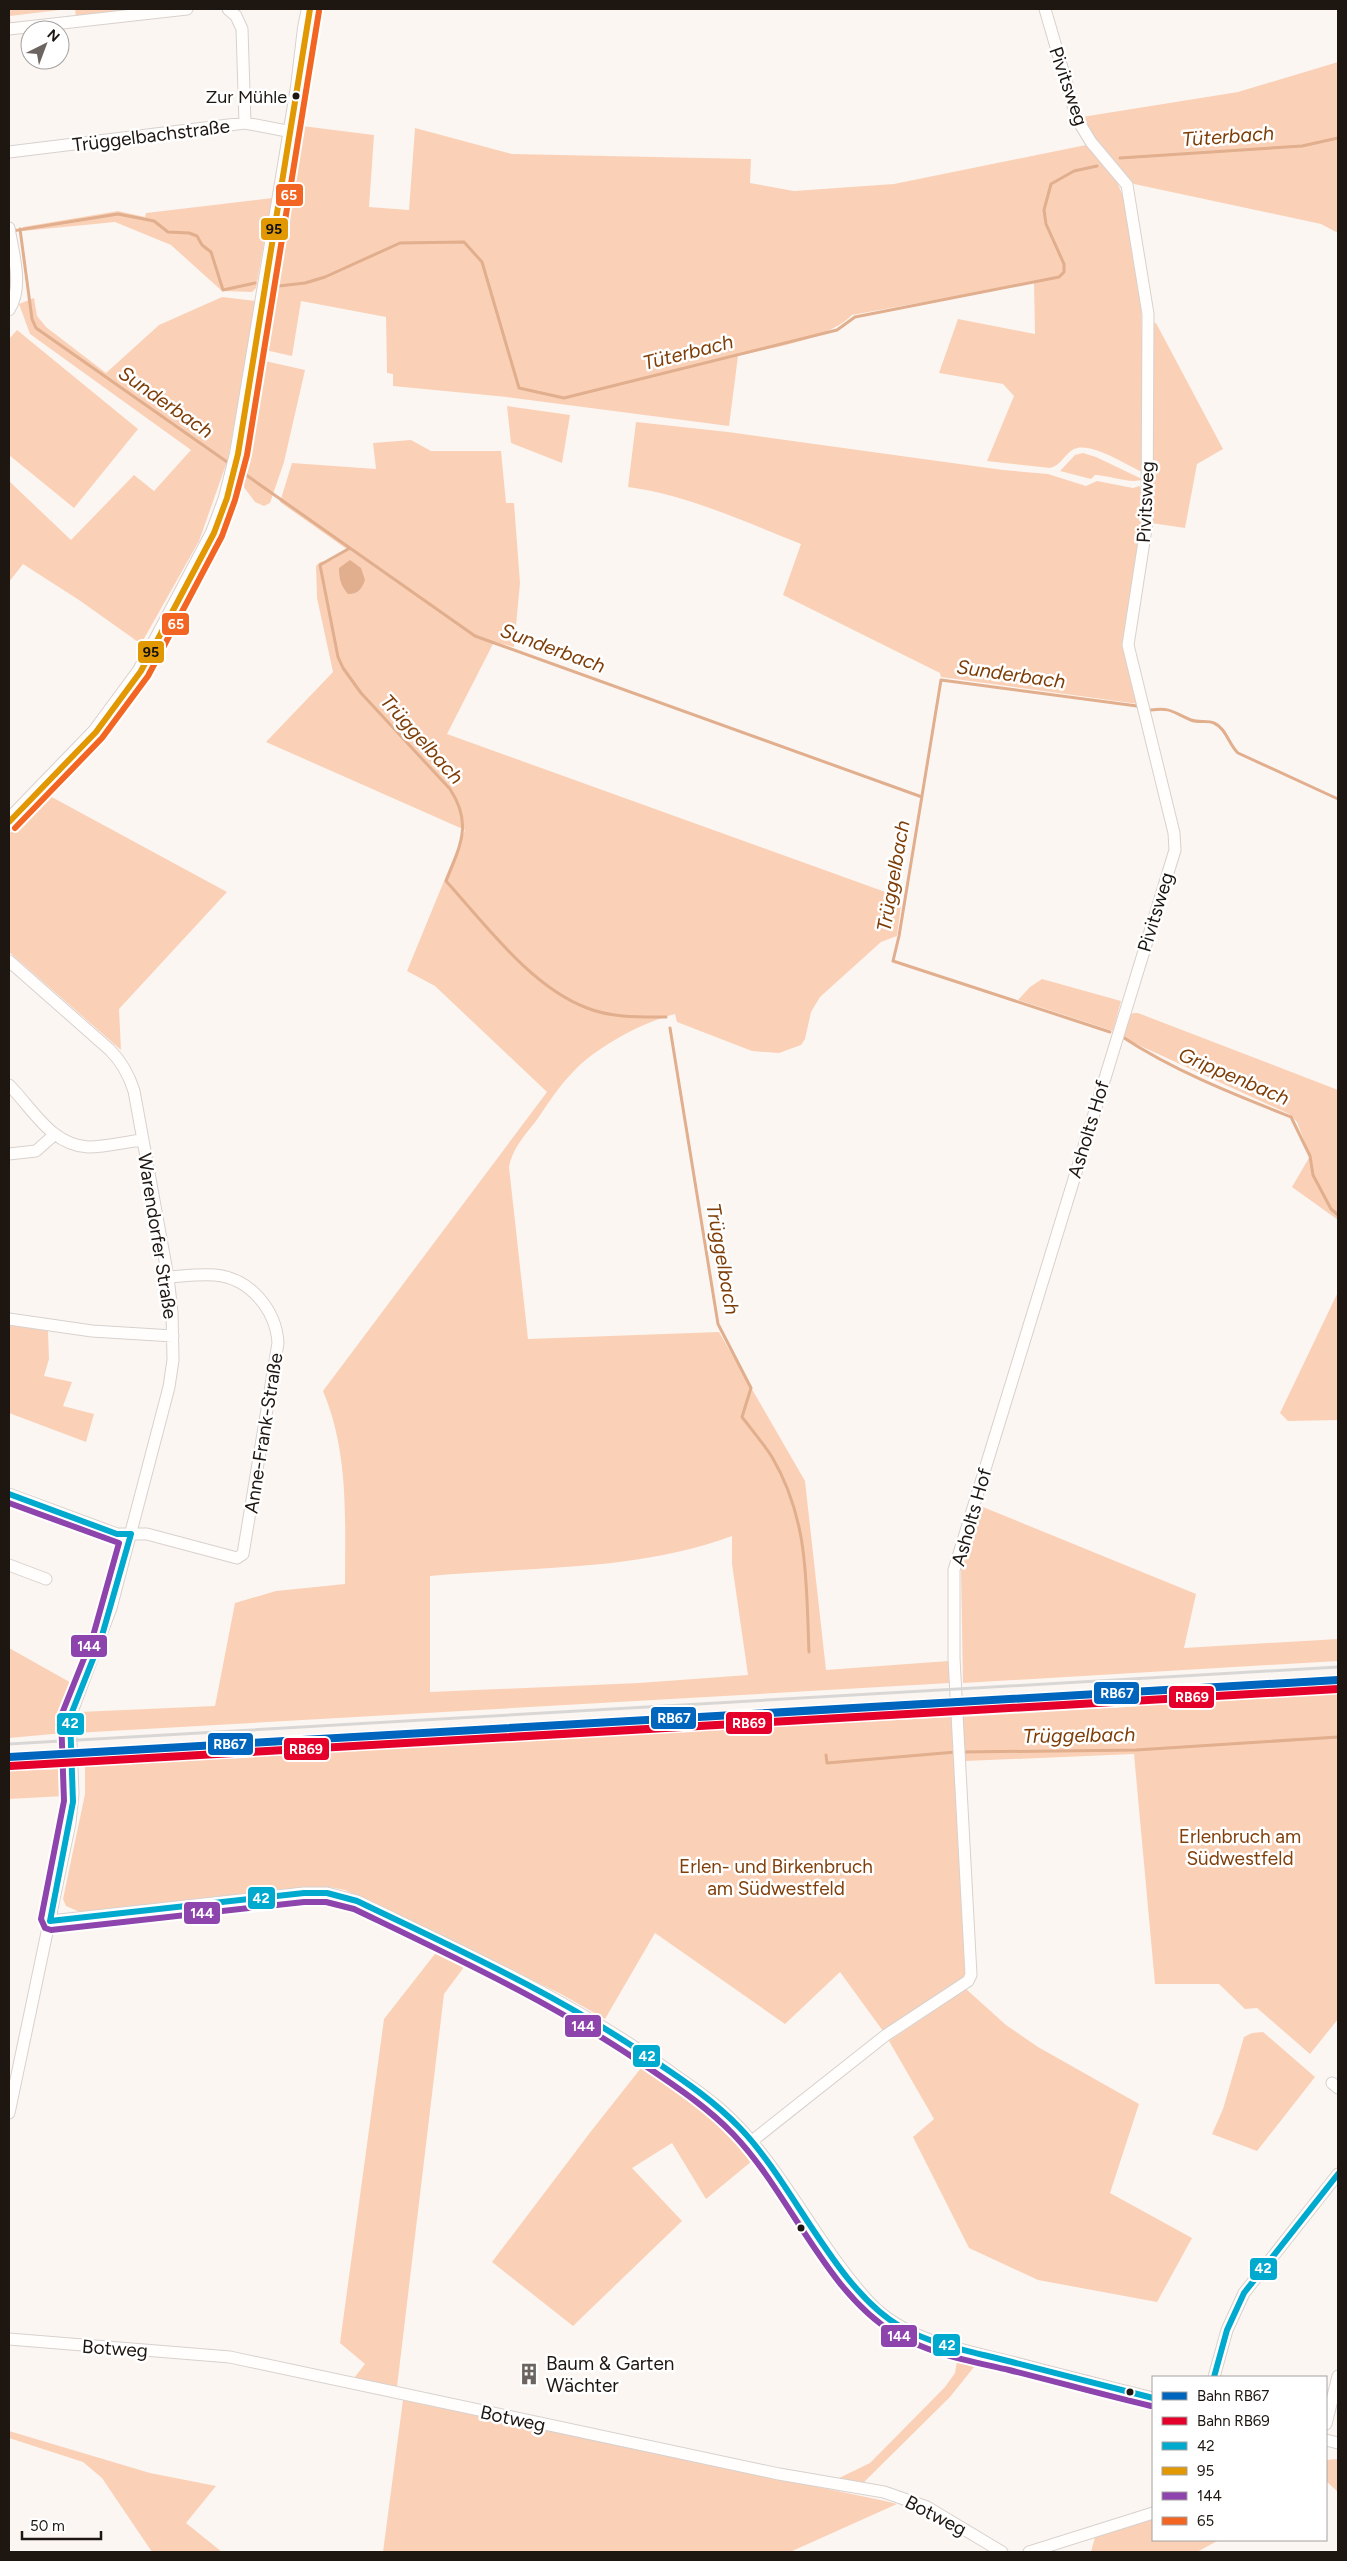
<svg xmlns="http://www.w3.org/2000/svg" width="1347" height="2561" font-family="Figtree,sans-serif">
	<rect width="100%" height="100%" fill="#fcf6f2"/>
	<path fill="#fad1b7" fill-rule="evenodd" d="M9 9H68L10 16 11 26H9Z
		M75 9H146L76 17Z
		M1338 62V233L1321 224 1134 184 1095 140 1082 117 1238 92Z
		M302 126 374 135 369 207 409 210 415 128 512 154 751 159 750 183 794 191 894 184 1086 145 1114 176 1125 200 1141 295 1145 470 1142 472C1127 465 1090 441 1074 449 1064 454 1062 465 1050 468L987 461 1014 396 1003 384 939 373 958 319 1035 334 1034 282 852 315C827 340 773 347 738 356L729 426 507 397 393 386V374L387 373 386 317 301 301 292 356 265 350Z
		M272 198 256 288 252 292 222 291 171 245 115 222 23 231V227L118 211 145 217 146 213Z
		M222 297 256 301 228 459 199 541 141 644 79 600 23 564 9 582V481L71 540 134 475 154 491 191 450 30 334 19 304 34 298 37 316 46 327 106 373 159 325Z
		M1150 323H1156L1223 449 1197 464 1185 528 1151 523Z
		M17 330 138 429 74 508 9 455V339Z
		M265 361 305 370 284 462 270 503 264 506 255 502 240 482 260 367Z
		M507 406 570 415 562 463 511 443Z
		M636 422 728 432 1003 470 1048 474 1086 486 1097 481 1133 488 1139 486 1142 489V523L1123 644 1138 704 941 677 940 673 783 595 801 544C745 522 688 495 628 487Z
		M411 440 431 451H501L506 503H514L520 583 514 647 494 642 447 734 902 898 897 936 881 942 820 997 811 1012 805 1039 801 1045 779 1053 752 1051 677 1022 675 1014C643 1022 596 1047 573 1072 559 1086 547 1105 536 1121 525 1135 512 1149 509 1167L528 1339 719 1332 805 1481 826 1670 948 1661 950 1683 75 1733 79 1712 215 1706 235 1603 276 1591 345 1584C345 1518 349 1453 323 1391L547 1092 435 986 407 971 465 830 266 742 333 672 317 598 316 566 320 562 332 560 348 550 280 502 292 463 376 469 373 443ZM732 1536V1564L748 1675 639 1683 430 1692V1576C531 1566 635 1572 732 1536Z
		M1083 453 1096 457 1142 479C1135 485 1107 475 1095 475L1091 479 1060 471 1075 455Z
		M48 795 227 892 119 1009 121 1050 9 952V834Z
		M1042 979 1121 1001 1113 1031 1018 1000 1030 987Z
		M1133 1013H1138L1338 1090V1220L1292 1187 1310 1156 1297 1122 1289 1114 1121 1037 1128 1017Z
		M1338 1292V1420L1288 1421 1280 1413Z
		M9 1325 48 1331 49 1359 44 1376 72 1382 63 1406 94 1414 86 1442 9 1413Z
		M978 1505 1196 1594 1184 1648 1338 1639V1661L963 1683 961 1570Z
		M9 1648 75 1685 62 1718 64 1733 9 1738Z
		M1338 1694V2019L1310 2054 1257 2008 1245 2009 1219 1984H1155L1134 1754 965 1761 962 1717Z
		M952 1717 965 1976 883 2031 840 1972 785 2024 655 1933 605 2019 561 1994 345 1890 329 1887 303 1888 82 1913 66 1906 63 1899 85 1794V1767L512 1741Z
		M63 1769 64 1796 9 1799V1771Z
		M438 1950 467 1963 444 1994 397 2387 354 2378 365 2364 340 2343 384 2019Z
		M966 1989 1006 2025 1038 2047 1139 2104 1110 2193 1192 2238 1157 2302 1038 2280 969 2248 913 2137 934 2119 889 2041Z
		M1263 2032 1315 2077 1257 2151 1212 2134 1223 2109 1244 2037 1252 2033Z
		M645 2063 722 2120 751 2152 752 2161 706 2199 672 2143 632 2168 682 2221 573 2326 492 2262 592 2130Z
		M958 2356 978 2362 950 2397 861 2485 837 2479 870 2463 945 2387 955 2373Z
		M403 2400 885 2501 897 2504 790 2552H383Z
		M9 2431 150 2473 216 2486 186 2523 222 2552H152L102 2478 83 2462 9 2438Z
		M1338 2459V2492L1326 2481V2460Z
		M1153 2519V2540H1219L1197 2552H1091L1095 2537Z"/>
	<path fill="#e1ae8e" d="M350 560 361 568 365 580C362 588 359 594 348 594 341 586 339 579 339 568Z"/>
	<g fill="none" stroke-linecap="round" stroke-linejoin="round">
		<path stroke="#e1ae8e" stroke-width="3" d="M1120 158 1302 146 1338 138
			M20 229 32 319 36 328 230 464
			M12 231 118 214 154 221 168 232 189 233 197 236 202 245 211 252 223 290 255 283
			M279 286 305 283 325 277 400 243 464 242 482 262 519 388 564 398 837 330 855 317 1059 277 1064 272V264L1046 224 1044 210 1051 184 1074 171 1097 166
			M239 470 475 636 922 797
			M350 548 320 565 338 657 343 668 361 693 450 789C473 824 460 846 446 881 485 924 531 987 587 1008 612 1018 640 1017 666 1017
			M1151 710C1172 707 1173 713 1191 720 1198 723 1208 720 1214 723 1226 728 1229 745 1238 753L1338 799
			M670 1028 718 1324 751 1388 742 1417C752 1430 763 1443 772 1457 809 1520 806 1582 809 1652
			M1110 1032 893 961 899 936 941 680 1137 706
			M1121 1036C1174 1071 1233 1094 1291 1117L1310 1156 1313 1175 1331 1209 1338 1215
			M962 1752 1136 1750 1338 1737
			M826 1755 827 1763 956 1752"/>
		<g stroke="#d8d1cd" stroke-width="13">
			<path id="street" d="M228 9 236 16 242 29 245 123
				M9 29 187 9
				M9 152 245 123 292 132
				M9 228C13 253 24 287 9 310
				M9 961 110 1050C122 1062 129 1075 134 1091L168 1277 172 1312 173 1360 169 1387 111 1608 70 1717 73 1793 70 1823 9 2113
				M9 1085C33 1109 51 1145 88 1147 106 1147 125 1142 142 1140
				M9 1154 36 1151 54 1135
				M9 1319 92 1331 173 1336
				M9 1494 117 1534H147L237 1558 243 1554 278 1343C276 1310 250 1278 215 1275 199 1274 183 1276 168 1277
				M9 1565 46 1579
				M50 1921 304 1893H327L357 1901C465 1953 575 2002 672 2073 688 2084 704 2095 719 2108 781 2162 814 2243 870 2303 906 2341 964 2350 1012 2362 1059 2375 1106 2386 1153 2398
				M1332 2083 1338 2088
				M752 2141 886 2035 968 1981 971 1975 954 1658V1570L1175 850 1174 833 1128 645 1147 522 1148 314 1140 265 1127 185 1091 142 1077 119 1045 9
				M9 2339 230 2357 779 2474 884 2492 927 2507 1002 2552
				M1214 2377 1227 2330 1244 2293 1338 2174
				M1326 2424 1338 2376
				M1326 2440 1338 2443
				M1029 2552 1153 2513"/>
		</g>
		<g stroke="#d8d1cd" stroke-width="18">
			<path id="secondary" d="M9 822 96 732 141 671 214 533 227 498 238 454 299 87 306 28 310 9"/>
		</g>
		<use href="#street" stroke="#fffefd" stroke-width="11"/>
		<use href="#secondary" stroke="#fffefd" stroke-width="16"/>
		<path stroke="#d9d7d6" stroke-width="3" d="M9 1744 1338 1667"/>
		<g stroke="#fff" stroke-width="10">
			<path id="bus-1" d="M9 1494 117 1534H131
				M50 1921 304 1893H327L357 1901C459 1950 563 1997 656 2062 686 2082 715 2102 740 2128 794 2184 835 2289 901 2327 935 2346 974 2352 1012 2362 1059 2374 1106 2386 1153 2398
				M50 1921 73 1802 70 1717 101 1639 131 1534
				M1214 2377 1227 2330 1244 2293 1338 2174"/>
		</g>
		<g stroke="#fff" stroke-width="10">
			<path id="bus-2" d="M9 822 96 732 141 671 214 533 227 498 238 454 310 9"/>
		</g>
		<g stroke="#fff" stroke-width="10">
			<path id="bus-3" d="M9 1503 119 1543 93 1636 61 1716 64 1801 41 1919 45 1928 51 1930 304 1902H326L354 1909C456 1958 560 2006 653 2071 681 2090 709 2109 733 2134 790 2193 824 2290 894 2333 929 2354 971 2361 1009 2370 1057 2382 1104 2395 1151 2406"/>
		</g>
		<g stroke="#fff" stroke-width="10">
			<path id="bus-4" d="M15 828 102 738 148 676 222 536 235 500 247 455 319 11"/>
		</g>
		<use href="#bus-1" stroke="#00a9ce" stroke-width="6"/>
		<use href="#bus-2" stroke="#e19802" stroke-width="6"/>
		<use href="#bus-3" stroke="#8e44ad" stroke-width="6"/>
		<use href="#bus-4" stroke="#f26522" stroke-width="6"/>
		<g stroke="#fff" stroke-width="11">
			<path id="rail-1" d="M9 1757 1338 1680"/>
		</g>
		<g stroke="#fff" stroke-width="11">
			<path id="rail-2" d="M10 1766 1338 1689"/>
		</g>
		<use href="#rail-1" stroke="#0065bd" stroke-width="8"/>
		<use href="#rail-2" stroke="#e4002b" stroke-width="8"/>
	</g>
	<defs>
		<g id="building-bare" transform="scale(1.725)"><path d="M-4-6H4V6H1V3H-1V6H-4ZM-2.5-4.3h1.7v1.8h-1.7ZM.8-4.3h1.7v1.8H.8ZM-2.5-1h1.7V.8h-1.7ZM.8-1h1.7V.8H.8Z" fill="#6c6460" stroke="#fff" stroke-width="2.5" paint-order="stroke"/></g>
	</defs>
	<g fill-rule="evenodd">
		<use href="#building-bare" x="529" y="2374"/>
	</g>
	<g fill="#1e1611" stroke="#fff" stroke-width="2">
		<circle cx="296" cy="96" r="4.5"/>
		<circle cx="801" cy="2228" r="4.5"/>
		<circle cx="1130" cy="2392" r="4.5"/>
	</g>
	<g text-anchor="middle" stroke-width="5" stroke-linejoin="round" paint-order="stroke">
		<g font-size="18" fill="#1e1611" stroke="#fff" text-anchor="end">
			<text x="287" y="103">Zur Mühle</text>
		</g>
		<g font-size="19" fill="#1e1611" stroke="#fff">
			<text transform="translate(1069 86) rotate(71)" y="7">Pivitsweg</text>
			<text transform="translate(151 135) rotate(-7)" y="7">Trüggelbachstraße</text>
			<text transform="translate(1145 502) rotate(-87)" y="7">Pivitsweg</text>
			<text transform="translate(1155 912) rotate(-73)" y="7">Pivitsweg</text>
			<text transform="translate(1088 1129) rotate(-73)" y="7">Asholts Hof</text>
			<text transform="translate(158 1236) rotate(81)" y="7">Warendorfer Straße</text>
			<text transform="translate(263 1433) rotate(-81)" y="7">Anne-Frank-Straße</text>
			<text transform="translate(971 1517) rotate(-74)" y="7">Asholts Hof</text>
			<text transform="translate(115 2348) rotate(4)" y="7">Botweg</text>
			<text transform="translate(513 2418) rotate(12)" y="7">Botweg</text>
			<text transform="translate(936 2515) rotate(27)" y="7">Botweg</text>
		</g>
		<g font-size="19" fill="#81400b" stroke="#fff">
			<text x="1240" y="1843">Erlenbruch am<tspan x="1240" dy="22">Südwestfeld</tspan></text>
			<text x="776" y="1873">Erlen- und Birkenbruch<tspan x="776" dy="22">am Südwestfeld</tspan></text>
		</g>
		<g font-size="19" fill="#1e1611" stroke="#fff" text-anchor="start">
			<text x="546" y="2370">Baum &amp; Garten<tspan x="546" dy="22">Wächter</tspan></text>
		</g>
		<g font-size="20" font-style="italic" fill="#7e3d07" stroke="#fff">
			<text transform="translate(1228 136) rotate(-4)" y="7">Tüterbach</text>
			<text transform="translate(688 352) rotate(-14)" y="7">Tüterbach</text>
			<text transform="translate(166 402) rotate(35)" y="7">Sunderbach</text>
			<text transform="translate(553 648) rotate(20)" y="7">Sunderbach</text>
			<text transform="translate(1011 674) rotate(8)" y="7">Sunderbach</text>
			<text transform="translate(422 739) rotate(48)" y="7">Trüggelbach</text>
			<text transform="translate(893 876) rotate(-80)" y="7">Trüggelbach</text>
			<text transform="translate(1234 1076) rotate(23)" y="7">Grippenbach</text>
			<text transform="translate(723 1259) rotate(80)" y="7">Trüggelbach</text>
			<text transform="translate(1079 1735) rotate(-1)" y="7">Trüggelbach</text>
		</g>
	</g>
	<g stroke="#fff" stroke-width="2">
		<rect x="275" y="183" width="29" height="24" rx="5" fill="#f26522"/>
		<rect x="260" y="217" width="29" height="24" rx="5" fill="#e19802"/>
		<rect x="161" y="612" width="29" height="24" rx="5" fill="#f26522"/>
		<rect x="137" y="640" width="28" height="24" rx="5" fill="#e19802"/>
		<rect x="70" y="1634" width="38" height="24" rx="5" fill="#8e44ad"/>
		<rect x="1093" y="1681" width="47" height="24" rx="5" fill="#0065bd"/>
		<rect x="1168" y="1685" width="47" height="24" rx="5" fill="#e4002b"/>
		<rect x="650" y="1706" width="47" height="24" rx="5" fill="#0065bd"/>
		<rect x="725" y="1711" width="48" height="24" rx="5" fill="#e4002b"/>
		<rect x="56" y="1712" width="29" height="24" rx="5" fill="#00a9ce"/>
		<rect x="207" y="1732" width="47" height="24" rx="5" fill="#0065bd"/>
		<rect x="283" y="1737" width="47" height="24" rx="5" fill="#e4002b"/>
		<rect x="247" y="1886" width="29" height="24" rx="5" fill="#00a9ce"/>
		<rect x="183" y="1901" width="38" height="24" rx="5" fill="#8e44ad"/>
		<rect x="564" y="2014" width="38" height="24" rx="5" fill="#8e44ad"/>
		<rect x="632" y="2044" width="29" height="24" rx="5" fill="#00a9ce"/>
		<rect x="1249" y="2257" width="29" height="24" rx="5" fill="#00a9ce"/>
		<rect x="880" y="2324" width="38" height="24" rx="5" fill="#8e44ad"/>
		<rect x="932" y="2333" width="29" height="24" rx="5" fill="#00a9ce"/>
	</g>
	<g font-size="14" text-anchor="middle" font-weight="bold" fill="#fff">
		<text x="289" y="200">65</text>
		<text x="176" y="629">65</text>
		<text x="89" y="1651">144</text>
		<text x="1117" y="1698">RB67</text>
		<text x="1192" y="1702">RB69</text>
		<text x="674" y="1723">RB67</text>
		<text x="749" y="1728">RB69</text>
		<text x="70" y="1728">42</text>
		<text x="230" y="1749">RB67</text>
		<text x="306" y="1754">RB69</text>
		<text x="261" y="1903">42</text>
		<text x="202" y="1918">144</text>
		<text x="583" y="2031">144</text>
		<text x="647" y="2061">42</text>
		<text x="1263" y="2273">42</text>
		<text x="899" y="2341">144</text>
		<text x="947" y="2350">42</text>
	</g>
	<g font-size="14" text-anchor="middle" font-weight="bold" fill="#111">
		<text x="274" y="234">95</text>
		<text x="151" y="657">95</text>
	</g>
	<rect width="1347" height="2561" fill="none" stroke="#1e1611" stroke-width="20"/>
	<rect x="1152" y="2376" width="175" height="165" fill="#ffffff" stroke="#a5a2a0"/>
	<rect x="1162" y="2392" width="25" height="8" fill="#0065bd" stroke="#a5a2a0"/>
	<text x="1197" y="2401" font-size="15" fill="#1e1611">Bahn RB67</text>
	<rect x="1162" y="2417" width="25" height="8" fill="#e4002b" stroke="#a5a2a0"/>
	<text x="1197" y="2426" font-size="15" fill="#1e1611">Bahn RB69</text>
	<rect x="1162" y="2442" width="25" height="8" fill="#00a9ce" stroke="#a5a2a0"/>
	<text x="1197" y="2451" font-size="15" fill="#1e1611">42</text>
	<rect x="1162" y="2467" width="25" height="8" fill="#e19802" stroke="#a5a2a0"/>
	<text x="1197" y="2476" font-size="15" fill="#1e1611">95</text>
	<rect x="1162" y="2492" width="25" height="8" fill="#8e44ad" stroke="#a5a2a0"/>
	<text x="1197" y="2501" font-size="15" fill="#1e1611">144</text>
	<rect x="1162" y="2517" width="25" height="8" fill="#f26522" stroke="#a5a2a0"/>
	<text x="1197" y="2526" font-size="15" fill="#1e1611">65</text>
	<g transform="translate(45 45) rotate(42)"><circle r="24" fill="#ffffff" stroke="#a5a2a0"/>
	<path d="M0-4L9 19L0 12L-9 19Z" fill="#6c6460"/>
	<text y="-8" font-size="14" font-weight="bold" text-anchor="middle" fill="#1e1611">N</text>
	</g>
	<path d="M22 2531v8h79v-8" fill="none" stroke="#1e1611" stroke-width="2.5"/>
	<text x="30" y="2531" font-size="15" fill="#1e1611" stroke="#ffffff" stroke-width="4" paint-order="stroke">50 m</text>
</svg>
